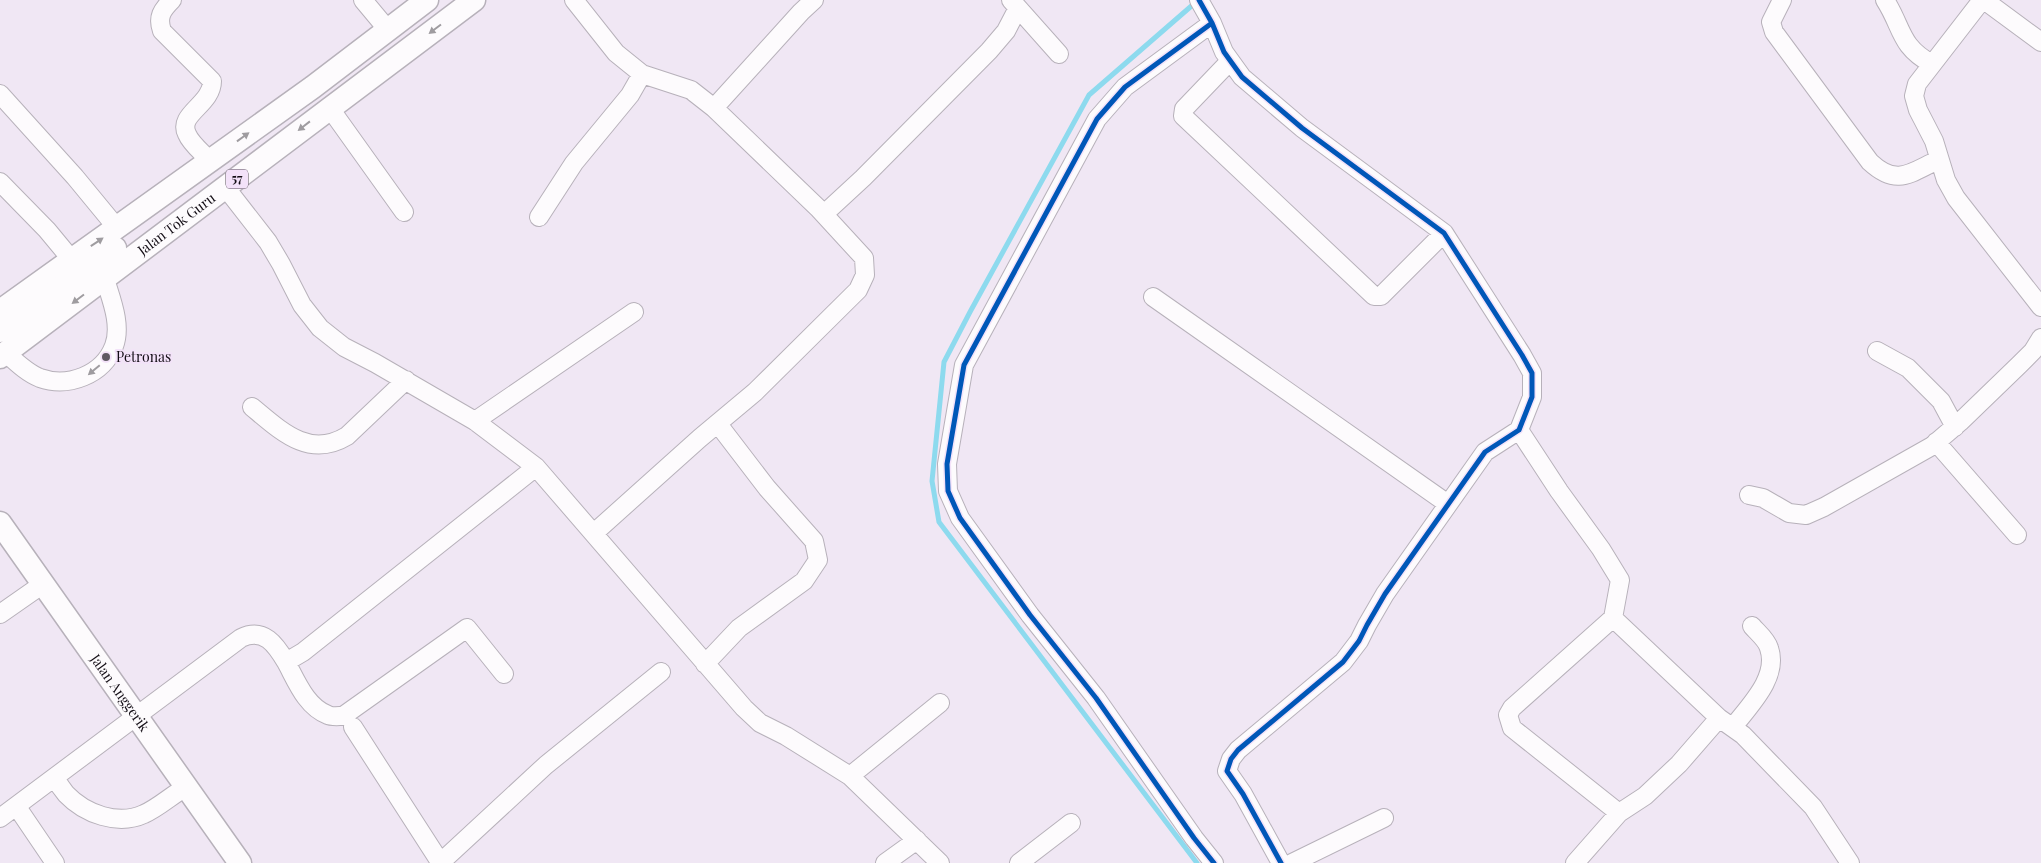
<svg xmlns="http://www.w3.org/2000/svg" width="2041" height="863" font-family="'Playfair Display',serif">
	<rect width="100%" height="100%" fill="#f0e7f4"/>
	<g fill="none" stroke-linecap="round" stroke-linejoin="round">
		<path stroke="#8ddaee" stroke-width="5" d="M1196 2 1089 95 970 312 944 362 932 481 939 522 1197 863"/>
		<g stroke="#b7b1ba" stroke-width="20">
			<path id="minor" d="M172 0C162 10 157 17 162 31L212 81C212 105 177 114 187 134 191 144 203 153 210 161
				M363 0 388 30
				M574 0 616 53 642 74 691 90 714 108 818 208 864 258 865 275 858 290 755 392 700 438 594 533
				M1011 0 1059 54
				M1199 0 1212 23 1224 52 1242 77 1302 128 1444 233 1522 355 1532 373V397L1519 430 1485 452 1385 594 1367 625 1359 641 1343 662 1238 750 1231 759 1227 771 1243 794 1281 863
				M1782 0 1771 22 1774 32 1870 162C1897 187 1910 173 1938 160
				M1885 0C1903 28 1899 46 1932 64
				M1982 0 1917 84 1914 96 1918 110 1934 141 1946 180 1956 198 2041 307
				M1984 0 2041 42
				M1212 23 1125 87 1097 119 964 365 947 464 948 491 960 518 1030 615 1096 698 1194 838 1214 863
				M1230 61 1184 109 1183 116 1374 296H1381L1444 233
				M0 94 75 177 117 228
				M329 107 404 212
				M714 108 801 12 814 0
				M0 182 47 230 71 259
				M226 188 268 242 281 264 302 305 320 328 344 347 375 363 475 421 536 467 744 708 760 723 786 736 850 776 940 863
				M824 214 863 178 989 51 1006 31 1018 8
				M539 217 574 163 630 95 642 74
				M1153 297 1448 504
				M1877 351 1908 368 1941 401 1955 427
				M6 353C16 362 27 373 40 378 68 388 103 375 114 346 122 325 111 299 105 279
				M252 407C281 431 309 459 347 436L406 380
				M475 421 634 312
				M1519 430 1559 491 1601 549 1620 580 1613 618 1512 708 1508 715 1512 728 1619 813 1645 796 1679 764 1719 718 1743 735 1813 807 1850 863
				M1936 442 2017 535
				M1749 495 1763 498 1789 513 1806 515 1824 507 1932 446 1960 422 2019 365 2033 351 2041 338
				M0 614 43 584
				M1613 618 1719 718
				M286 662C296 680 306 707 328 715 332 717 339 716 343 716L467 628 504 674
				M705 664 739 628 804 581 818 560 814 541 767 488 718 424
				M353 727 440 862
				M1733 727C1750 705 1779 677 1769 648 1767 640 1757 632 1752 626
				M850 776 940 703
				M55 778C58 783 62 789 66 794 85 814 118 826 144 814 158 808 172 795 186 787
				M17 807 55 863
				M0 818 241 638C264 627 276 645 286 662L303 652 536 467
				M440 863 546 765 661 672
				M885 863 917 840
				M1019 863 1071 823
				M1292 863 1384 818
				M1575 863 1619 813"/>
		</g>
		<g stroke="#b7b1ba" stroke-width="25">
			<g id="major">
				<path d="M0 311 313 87 427 0"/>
				<path d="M0 331 115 248"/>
				<path id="s1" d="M0 357 474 0"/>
				<path id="s2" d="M0 523 240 863"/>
			</g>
		</g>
		<use href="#minor" stroke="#fdfbfd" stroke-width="18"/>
		<use href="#major" stroke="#fdfbfd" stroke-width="22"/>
		<g stroke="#f3e2f9" stroke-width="8">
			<path id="cycleway" d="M1199 0 1212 23 1224 52 1242 77 1302 128 1444 233 1522 355 1532 373V397L1519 430 1485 452 1385 594 1367 625 1359 641 1343 662 1238 750 1231 759 1227 771 1243 794 1281 863
				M1212 23 1125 87 1097 119 964 365 947 464 948 491 960 518 1030 615 1096 698 1194 838 1214 863"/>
		</g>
		<use href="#cycleway" stroke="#0057b8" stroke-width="5"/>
	</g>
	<defs><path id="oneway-solid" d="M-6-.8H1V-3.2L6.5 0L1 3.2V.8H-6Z" transform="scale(1.25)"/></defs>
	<g fill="#9f9ca0">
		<use href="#oneway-solid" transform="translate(435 29) rotate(143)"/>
		<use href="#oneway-solid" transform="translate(304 126) rotate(142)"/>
		<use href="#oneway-solid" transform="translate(243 137) rotate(-36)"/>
		<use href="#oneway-solid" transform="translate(97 242) rotate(-34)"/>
		<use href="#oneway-solid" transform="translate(78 299) rotate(143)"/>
		<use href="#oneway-solid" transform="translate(94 370) rotate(140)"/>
	</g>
	<circle fill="#605963" stroke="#f3e2f9" stroke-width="2" cx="106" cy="357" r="5"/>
	<g text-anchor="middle" stroke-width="4" stroke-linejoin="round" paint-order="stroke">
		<rect fill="#f3e2f9" stroke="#564d59" stroke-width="1" x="226" y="169.5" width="22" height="19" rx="4"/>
		<g font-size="12" font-weight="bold" fill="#130d15">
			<text x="237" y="183">57</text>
		</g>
		<g font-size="14" fill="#130d15" stroke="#f3e2f9">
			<text dy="5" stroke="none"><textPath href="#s1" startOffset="221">Jalan Tok Guru</textPath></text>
			<text dy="5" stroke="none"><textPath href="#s2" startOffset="208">Jalan Anggerik</textPath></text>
		</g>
		<g font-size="14" fill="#130d15" stroke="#f3e2f9" text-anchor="start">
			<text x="116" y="362">Petronas</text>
		</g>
	</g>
</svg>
